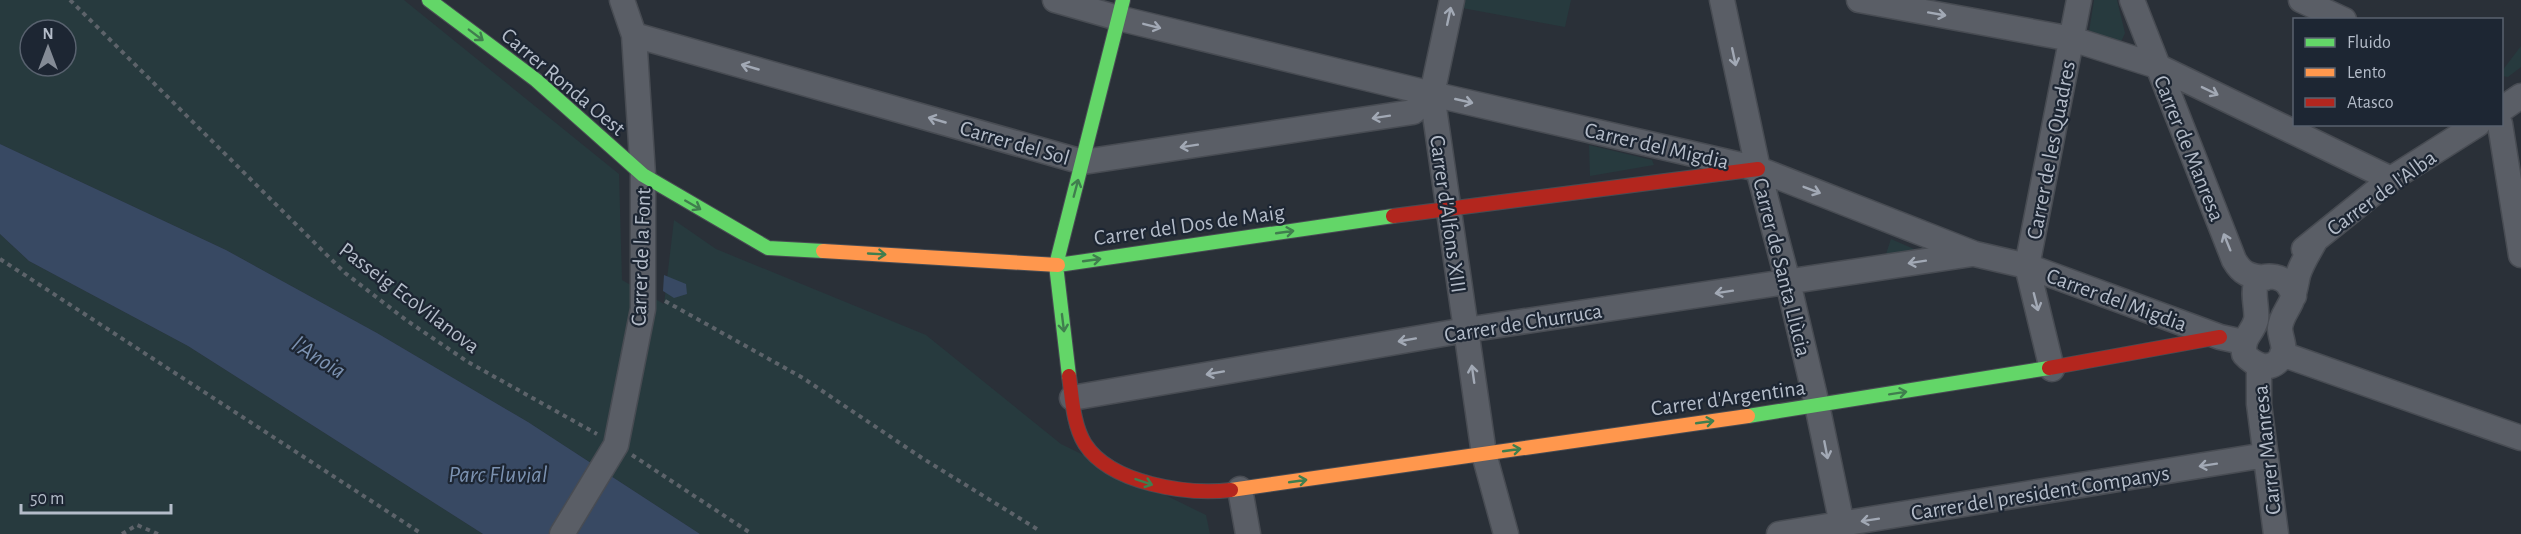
<svg xmlns="http://www.w3.org/2000/svg" width="2521" height="534" font-family="'Alegreya Sans',sans-serif">
	<rect width="100%" height="100%" fill="#2a3038"/>
	<path fill="#273a3e" fill-rule="evenodd" d="M0 0H404L619 174 622 280 664 304 674 220 716 249 926 335 1061 444 1206 515 1210 534H700L528 422 377 333 226 250 0 144ZM30 30H66V66H30Z
		M1464 0H1571L1565 27 1462 8Z
		M2094 0H2117L2125 33 2121 42 2089 32Z
		M2521 46V67L2508 77 2502 76V71Z
		M1589 145 1652 160 1654 165 1590 176Z
		M0 234 29 261 188 346 483 534H0Z
		M1891 239 1914 249 1913 254 1885 257Z"/>
	<path fill="#384963" d="M0 144 226 250 377 333 528 422 700 534H483L188 346 29 261 0 234Z
		M664 275 686 284 687 294 674 298 663 291Z"/>
	<g fill="none" stroke-linecap="round" stroke-linejoin="round">
		<g stroke="#484c53" stroke-width="27">
			<path id="street" d="M1055 0 1118 18 1432 94 1758 169 1975 254 2027 266 2220 337 2243 342
				M1452 0 1432 94 1484 454 1506 534
				M1722 0 1758 169 1788 282 1817 405 1844 534
				M1859 0 2072 39 2157 66 2391 179
				M2132 0 2234 260C2242 274 2249 276 2265 278
				M2301 0 2344 20
				M634 35 1083 162 1413 112 1432 94
				M2502 109 2521 96
				M2500 124 2521 255
				M2304 249 2391 179 2478 124
				M2294 296C2289 285 2286 279 2275 277 2243 272 2259 306 2256 320 2252 335 2243 334 2244 354 2253 364 2269 373 2280 359 2288 349 2280 339 2280 328 2281 317 2287 311 2291 302 2295 293 2296 284 2298 275 2302 262 2309 252 2315 241
				M2282 354 2521 438
				M2259 366V404L2276 534
				M2052 369 2027 266 2079 0
				M1072 398 1466 330 1972 254
				M1240 489 1248 534
				M562 534 616 445 643 309V175L634 35 622 0
				M1779 534 2266 455"/>
		</g>
		<g stroke="#484c53" stroke-width="16">
			<path id="fast" d="M429 0 536 80 643 175 768 248 823 251
				M1058 265 1393 216
				M1069 376 1056 265 1123 0
				M1748 416 2049 368"/>
		</g>
		<g stroke="#484c53" stroke-width="16">
			<path id="slow" d="M823 251 1058 265
				M1231 490 1748 416"/>
		</g>
		<g stroke="#484c53" stroke-width="16">
			<path id="jam" d="M1393 216 1758 169
				M2049 368 2220 337
				M1069 376C1072 397 1073 425 1085 444 1111 484 1187 495 1231 490"/>
		</g>
		<path stroke="#5d636a" stroke-width="4" stroke-dasharray="4.5 4.5" stroke-linecap="butt" d="M70 0 345 273 406 320 468 362 597 434
			M0 259 422 534
			M665 301 803 378 922 458 1037 529
			M632 455 752 534
			M122 534 137 525 158 534"/>
		<use href="#street" stroke="#5a5e66" stroke-width="24"/>
		<use href="#fast" stroke="#63d668" stroke-width="14"/>
		<use href="#slow" stroke="#ff974d" stroke-width="14"/>
		<use href="#jam" stroke="#b3261e" stroke-width="14"/>
	</g>
	<defs><path id="oneway-shaft" d="M-6 0H5M1.5-3L5.5 0L1.5 3" fill="none" stroke-width="1.6" stroke-linecap="round" stroke-linejoin="round" transform="scale(1.5)"/></defs>
	<g stroke="#a2a9b5">
		<use href="#oneway-shaft" transform="translate(1937 14) rotate(10)"/>
		<use href="#oneway-shaft" transform="translate(1449 16) rotate(-78)"/>
		<use href="#oneway-shaft" transform="translate(1152 26) rotate(14)"/>
		<use href="#oneway-shaft" transform="translate(1734 57) rotate(78)"/>
		<use href="#oneway-shaft" transform="translate(750 67) rotate(-164)"/>
		<use href="#oneway-shaft" transform="translate(2210 91) rotate(26)"/>
		<use href="#oneway-shaft" transform="translate(1464 101) rotate(13)"/>
		<use href="#oneway-shaft" transform="translate(1381 117) rotate(171)"/>
		<use href="#oneway-shaft" transform="translate(937 120) rotate(-164)"/>
		<use href="#oneway-shaft" transform="translate(1189 146) rotate(171)"/>
		<use href="#oneway-shaft" transform="translate(1812 190) rotate(21)"/>
		<use href="#oneway-shaft" transform="translate(2227 242) rotate(-112)"/>
		<use href="#oneway-shaft" transform="translate(1917 262) rotate(171)"/>
		<use href="#oneway-shaft" transform="translate(1724 292) rotate(171)"/>
		<use href="#oneway-shaft" transform="translate(2036 302) rotate(76)"/>
		<use href="#oneway-shaft" transform="translate(1407 340) rotate(170)"/>
		<use href="#oneway-shaft" transform="translate(1215 373) rotate(170)"/>
		<use href="#oneway-shaft" transform="translate(1473 374) rotate(-98)"/>
		<use href="#oneway-shaft" transform="translate(1826 450) rotate(79)"/>
		<use href="#oneway-shaft" transform="translate(2208 465) rotate(171)"/>
		<use href="#oneway-shaft" transform="translate(1870 520) rotate(171)"/>
	</g>
	<g stroke="#407e4e">
		<use href="#oneway-shaft" transform="translate(476 35) rotate(37)"/>
		<use href="#oneway-shaft" transform="translate(1076 188) rotate(-75)"/>
		<use href="#oneway-shaft" transform="translate(693 205) rotate(30)"/>
		<use href="#oneway-shaft" transform="translate(1285 232) rotate(-8)"/>
		<use href="#oneway-shaft" transform="translate(877 254) rotate(3)"/>
		<use href="#oneway-shaft" transform="translate(1092 260) rotate(-8)"/>
		<use href="#oneway-shaft" transform="translate(1063 323) rotate(83)"/>
		<use href="#oneway-shaft" transform="translate(1898 393) rotate(-9)"/>
		<use href="#oneway-shaft" transform="translate(1705 422) rotate(-8)"/>
		<use href="#oneway-shaft" transform="translate(1512 450) rotate(-8)"/>
		<use href="#oneway-shaft" transform="translate(1298 481) rotate(-8)"/>
		<use href="#oneway-shaft" transform="translate(1144 482) rotate(19)"/>
	</g>
	<g text-anchor="middle" stroke-width="4.5" stroke-linejoin="round" paint-order="stroke">
		<g font-size="22" fill="#b4bcc9" stroke="#1d2633">
			<text transform="translate(564 81) rotate(40)" y="8">Carrer Ronda Oest</text>
			<text transform="translate(1015 142) rotate(16)" y="8">Carrer del Sol</text>
			<text transform="translate(1657 145) rotate(13)" y="8">Carrer del Migdia</text>
			<text transform="translate(2190 148) rotate(68)" y="8">Carrer de Manresa</text>
			<text transform="translate(2050 150) rotate(-79)" y="8">Carrer de les Quadres</text>
			<text transform="translate(2381 192) rotate(-36)" y="8">Carrer de l'Alba</text>
			<text transform="translate(1449 214) rotate(82)" y="8">Carrer d'Alfons XIII</text>
			<text transform="translate(1189 224) rotate(-8)" y="8">Carrer del Dos de Maig</text>
			<text transform="translate(640 257) rotate(-88)" y="8">Carrer de la Font</text>
			<text transform="translate(1783 267) rotate(76)" y="8">Carrer de Santa Llùcia</text>
			<text transform="translate(410 297) rotate(37)" y="8">Passeig EcoVilanova</text>
			<text transform="translate(2117 299) rotate(20)" y="8">Carrer del Migdia</text>
			<text transform="translate(1523 322) rotate(-9)" y="8">Carrer de Churruca</text>
			<text transform="translate(1728 397) rotate(-8)" y="8">Carrer d'Argentina</text>
			<text transform="translate(2266 450) rotate(-96)" y="8">Carrer Manresa</text>
			<text transform="translate(2040 492) rotate(-9)" y="8">Carrer del president Companys</text>
		</g>
		<g font-size="24" font-style="italic" fill="#7c92b1" stroke="#1d2633">
			<text transform="translate(319 357) rotate(32)" y="8">l'Anoia</text>
			<text x="498" y="482">Parc Fluvial</text>
		</g>
	</g>
	<rect x="2293" y="18" width="210" height="108" fill="#1d2633" stroke="#59626f" stroke-width="1.5"/>
	<rect x="2305" y="38" width="30" height="9" fill="#63d668" stroke="#59626f" stroke-width="1.5"/>
	<text x="2347" y="48" font-size="18" fill="#b4bcc9">Fluido</text>
	<rect x="2305" y="68" width="30" height="9" fill="#ff974d" stroke="#59626f" stroke-width="1.5"/>
	<text x="2347" y="78" font-size="18" fill="#b4bcc9">Lento</text>
	<rect x="2305" y="98" width="30" height="9" fill="#b3261e" stroke="#59626f" stroke-width="1.5"/>
	<text x="2347" y="108" font-size="18" fill="#b4bcc9">Atasco</text>
	<g transform="translate(48 48)"><circle r="28" fill="#1d2633" stroke="#59626f" stroke-width="1.5"/>
	<path d="M0-4.5L10 22L0 15L-10 22Z" fill="#848b96"/>
	<text y="-9" font-size="16" font-weight="bold" text-anchor="middle" fill="#b4bcc9">N</text>
	</g>
	<path d="M21 504v9h150v-9" fill="none" stroke="#b4bcc9" stroke-width="3"/>
	<text x="30" y="504" font-size="18" fill="#b4bcc9" stroke="#1d2633" stroke-width="4.5" paint-order="stroke">50 m</text>
</svg>
